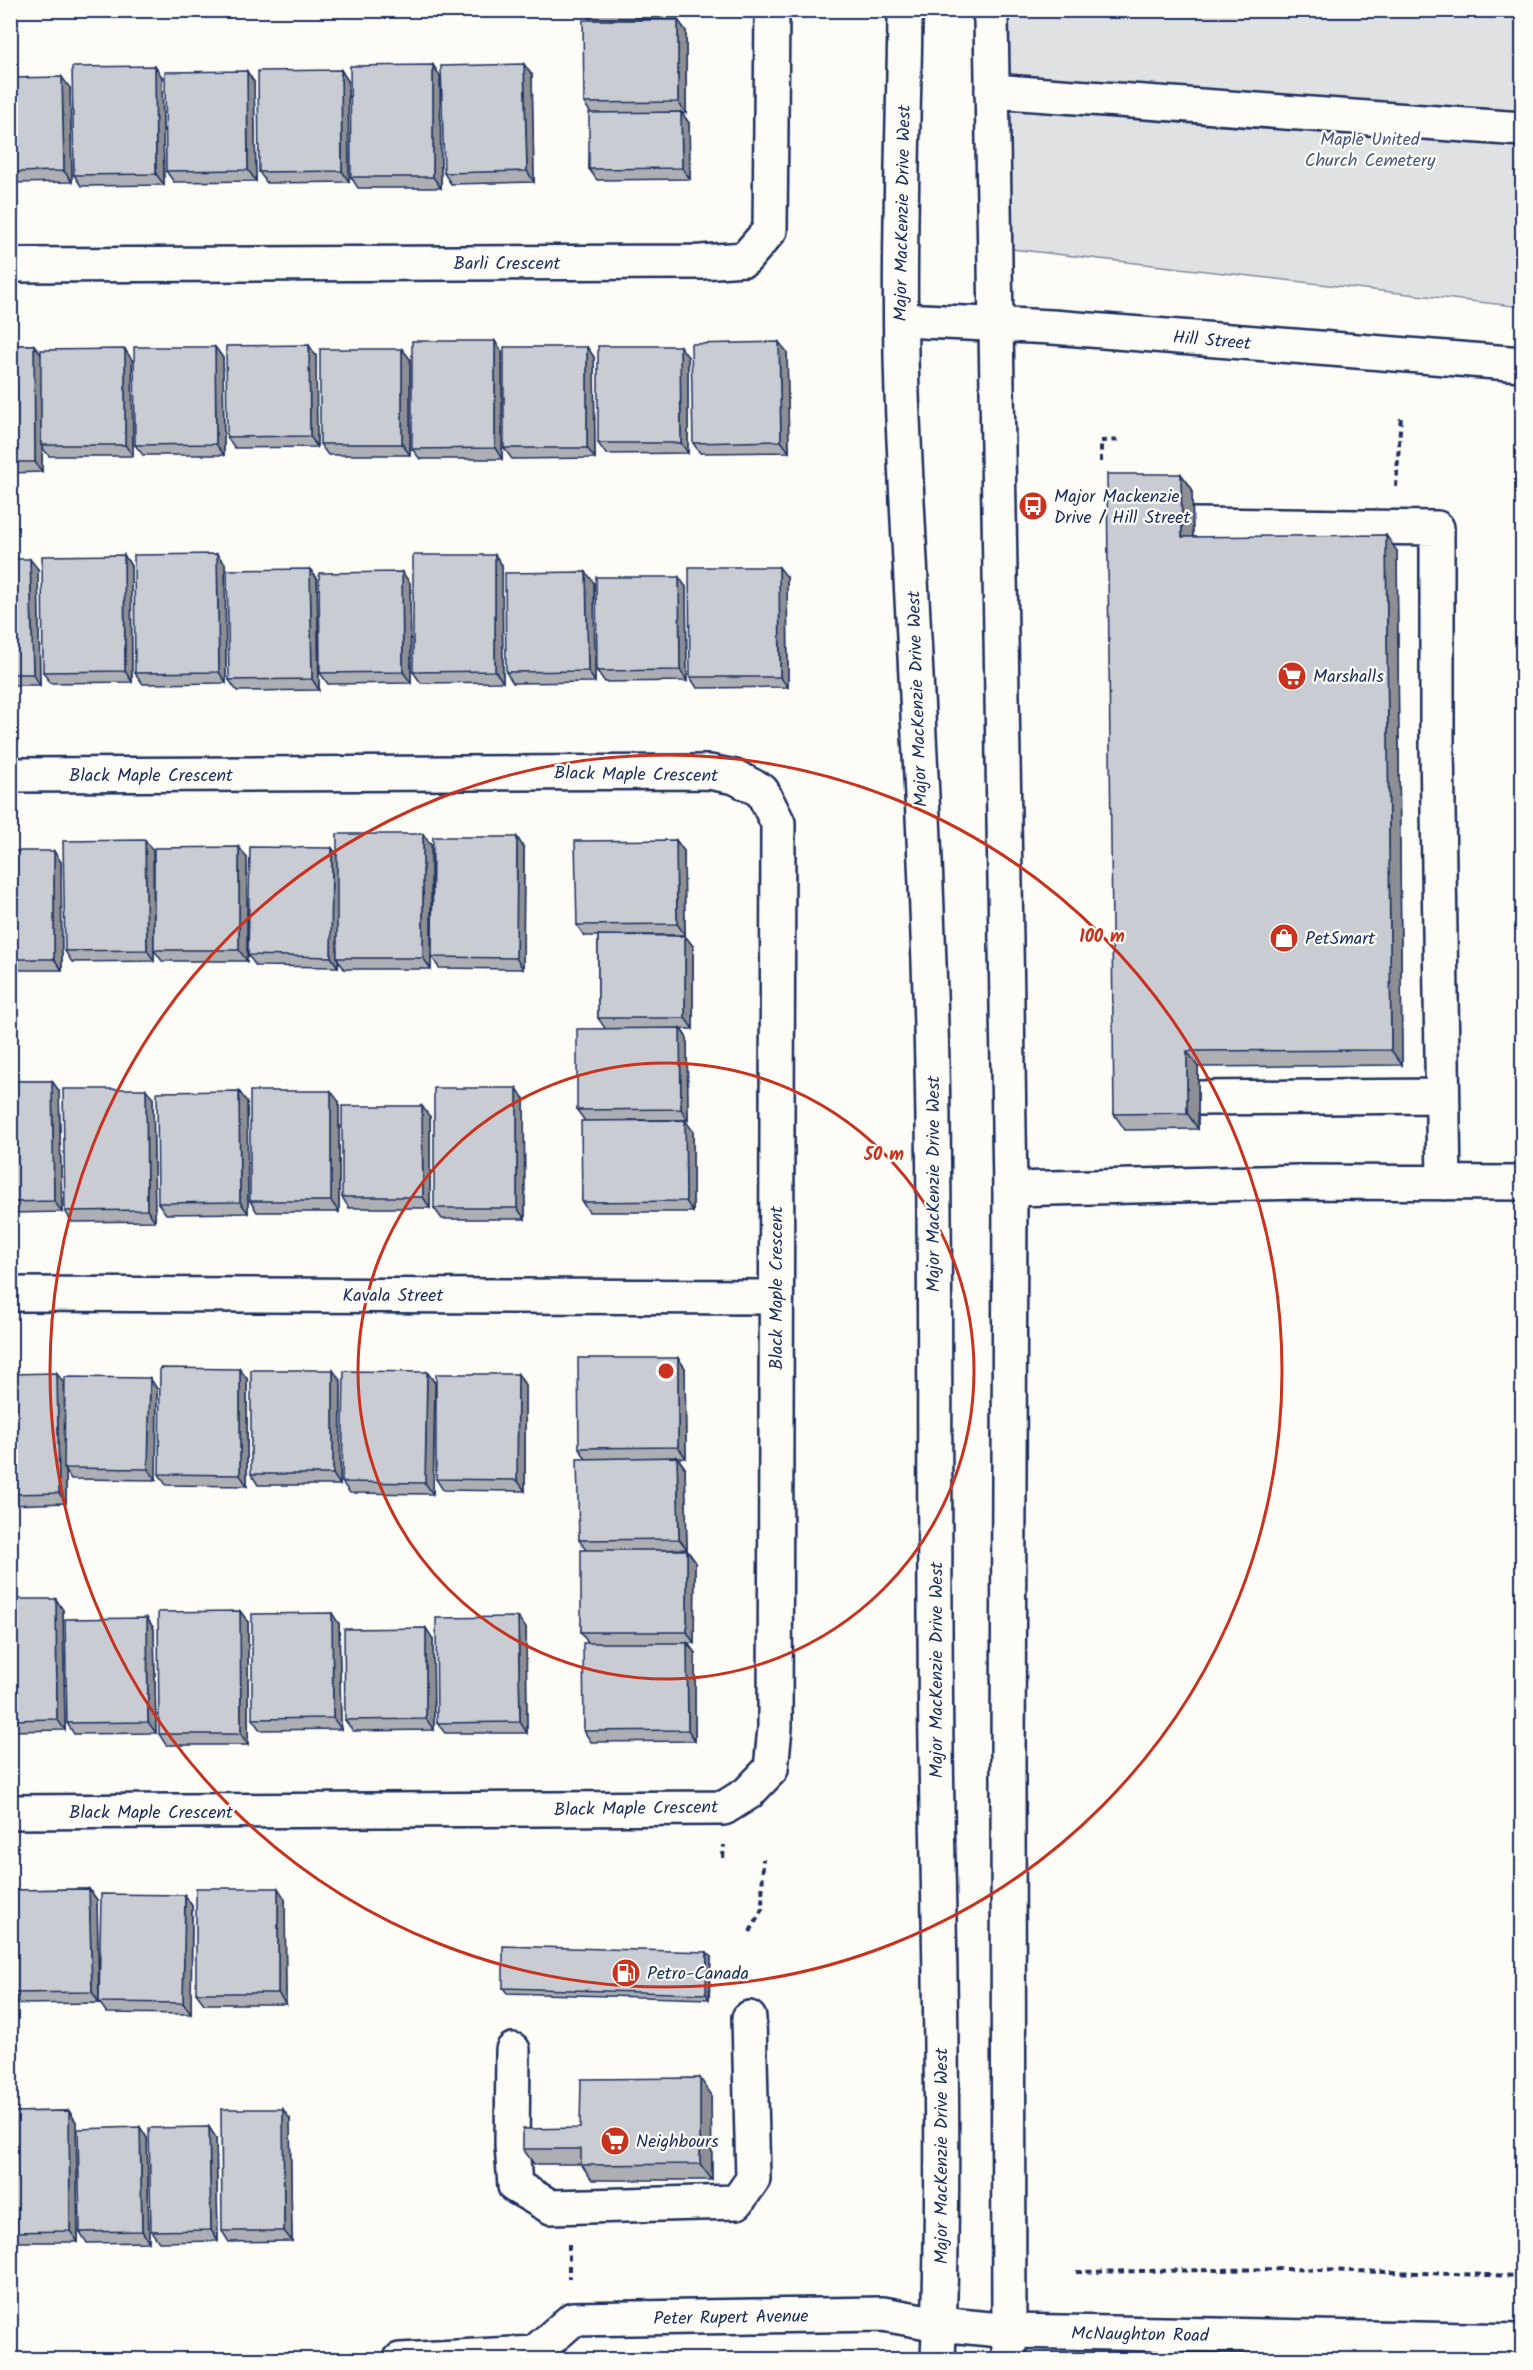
<svg xmlns="http://www.w3.org/2000/svg" width="1533" height="2370" font-family="Kalam,sans-serif">
	<rect width="100%" height="100%" fill="#fdfcf7"/>
	<filter id="ink" filterUnits="userSpaceOnUse"><feTurbulence type="fractalNoise" baseFrequency=".0167" numOctaves="2"/><feDisplacementMap in="SourceGraphic" scale="12" xChannelSelector="R" yChannelSelector="G"/><feConvolveMatrix kernelMatrix="1 2 1 2 8 2 1 2 1" color-interpolation-filters="sRGB"/></filter>
	<g filter="url(#ink)">
		<path fill="#e0e1e3" stroke="#7e88a0" stroke-width="1.5" d="M1007 11H1522V307L1012 249Z"/>
		<g fill="none" stroke-linecap="round" stroke-linejoin="round">
			<g stroke="#1b2f5e" stroke-width="38">
				<path id="minor" d="M992 91 1522 129
					M10 265 701 262 745 259 770 230 772 10
					M901 320 1052 327 1522 364
					M1193 525 1437 528V745L1444 1183
					M10 775 709 772 735 777 762 791 778 823 775 1728 771 1769 748 1793 724 1808 10 1812
					M1198 1098 1442 1096
					M1010 1189 1299 1182 1522 1183
					M10 1294 776 1297
					M513 2050 512 2145 515 2186 551 2207 737 2202 753 2179 749 2018
					M400 2360 534 2353 573 2319 883 2314 939 2324 1010 2331 1522 2341"/>
			</g>
			<g stroke="#1b2f5e" stroke-width="38">
				<path id="major" d="M908 10 905 19C903 152 897 286 903 419 913 634 927 850 932 1065 937 1293 933 1520 936 1748 939 1952 946 2156 938 2360
					M988 10 991 18 1010 1189 1008 1770 1009 2360"/>
			</g>
			<path stroke="#1b2f5e" stroke-width="4" stroke-dasharray="6 4.5" stroke-linecap="butt" d="M1101 462V441L1122 440
				M1396 487 1401 415
				M723 1858 724 1845
				M750 1932 762 1909 763 1859
				M569 2244V2279
				M1076 2272 1286 2269 1522 2276"/>
			<use href="#minor" stroke="#fdfcf7" stroke-width="33"/>
			<use href="#major" stroke="#fdfcf7" stroke-width="33"/>
		</g>
		<path fill="#adafb5" stroke="#1b2f5e" stroke-width="1.5" d="M585 10H688V18L594 20H678L686 31V113H682L689 123 690 179 597 180 589 169 591 113 584 103 591 20Z
			M433 65 440 76 441 188H358L351 177Z
			M341 70 348 81 349 182 267 183 259 172Z
			M532 75 534 182 451 184 444 173Z
			M162 77 164 185 81 186 74 175Z
			M10 78 70 88 72 182 10 183Z
			M254 82 256 181 174 182 166 171Z
			M10 345H34L41 355 132 360 133 456H49L42 447V472L10 473Z
			M215 347 223 358 224 455H143L135 445Z
			M587 347 594 357 595 458 512 459 504 448Z
			M402 349 410 359V455H328L320 444Z
			M502 352V459H420L412 449Z
			M787 352 789 452 700 453 693 443Z
			M316 356 317 447 235 448 227 437Z
			M688 357V453L606 454 598 443Z
			M1181 474 1192 489 1193 537 1397 551 1402 1065 1198 1067V1129L1125 1130 1114 1114Z
			M124 555 131 566 132 682 50 683 43 672Z
			M495 555 502 565 503 682 421 683 413 672Z
			M10 559 38 569 40 685H10Z
			M225 564 226 683 143 684 135 673Z
			M310 569 317 579 319 690 237 691 229 680Z
			M402 572 410 583 411 683 328 684 320 673Z
			M787 577 788 687 697 688 690 677Z
			M594 583 595 682 513 683 506 672Z
			M686 587 687 681 605 682 597 671Z
			M423 834 431 845V969H344L338 960V967L256 966 248 955 332 848 337 855Z
			M145 840 153 851 154 961 72 962 65 951Z
			M676 840 684 851 685 935H627L685 936 693 946V1029H681L687 1038 688 1120H628L693 1131V1212H589L582 1202 585 1121 577 1110 605 1028 598 1018V936H584L577 925Z
			M524 848 523 969 439 968 432 957Z
			M10 851 61 862 62 970H10Z
			M247 858V961H162L154 950Z
			M10 1081H52L59 1091 62 1212 10 1213Z
			M153 1099 155 1221 72 1222 65 1211Z
			M524 1099 525 1219H442L434 1208Z
			M247 1102 248 1213 166 1214 158 1203Z
			M339 1102V1212H257L250 1201Z
			M430 1117V1208H349L342 1197Z
			M678 1358 685 1368 686 1458H678L685 1468 687 1549 652 1550 695 1561 694 1643H688L695 1653V1741L591 1742 584 1731 588 1643 581 1632 586 1550 579 1540 586 1459 579 1448Z
			M427 1372 435 1383 433 1494 350 1493 342 1482Z
			M10 1374 64 1384 65 1400 150 1378 157 1389 156 1480 71 1479 66 1471V1503L10 1505Z
			M518 1374 525 1385V1491L443 1490 436 1479Z
			M247 1379V1486L166 1485 159 1474Z
			M341 1381 340 1485H258L251 1474Z
			M10 1599 63 1610 65 1730 10 1731Z
			M240 1611 248 1622V1745H166L159 1734Z
			M147 1618 154 1629 156 1733 74 1734 67 1723Z
			M339 1624 341 1729 260 1730 252 1719Z
			M526 1628 527 1733H445L437 1723Z
			M433 1639 434 1730 353 1731 345 1720Z
			M89 1889 97 1900 99 2003 17 2004 10 1995V1890Z
			M185 1895 192 1906 191 2014 107 2013 99 2002Z
			M285 1899 286 2004H204L196 1993Z
			M711 1957 709 1999 507 1993 503 1988Z
			M711 2094 712 2180H592L581 2164H534L523 2149 580 2128Z
			M69 2111 76 2122 78 2242H17L10 2233V2112Z
			M290 2119 292 2241 229 2242 222 2231Z
			M140 2127 147 2138 149 2242 87 2243 80 2232Z
			M209 2127 216 2138 218 2241 159 2242 151 2231Z"/>
		<path fill="#8d8f94" stroke="#1b2f5e" stroke-width="1.5" d="M683 10H688V18Z
			M678 20 686 31V113L678 102Z
			M524 64 532 75 534 182 527 171Z
			M433 65 440 76 441 188 433 177Z
			M155 66 162 77 164 185 156 174Z
			M341 70 348 81 349 182 342 171Z
			M247 71 254 82 256 181 248 170Z
			M62 77 70 88 72 182 64 171Z
			M681 112 689 123 690 179 682 168Z
			M495 341 502 352V459L495 448Z
			M779 342 787 352 789 452 781 441Z
			M34 345 42 356 41 445 42 447V472L35 462Z
			M309 345 316 356 317 447 310 436Z
			M680 346 688 357V453L681 443Z
			M215 347 223 358 224 455 216 444Z
			M587 347 594 357 595 458 587 448Z
			M125 349 132 360 133 456 125 445Z
			M402 349 410 359V455L402 444Z
			M1181 474 1192 489 1193 553 1182 537Z
			M1386 535 1397 551 1402 1065 1391 1050Z
			M217 554 225 564 226 683 219 672Z
			M124 555 131 566 132 682 125 671Z
			M495 555 502 565 503 682 495 671Z
			M30 559 38 569 40 685 33 674Z
			M779 567 787 577 788 687 780 677Z
			M310 569 317 579 319 690 312 679Z
			M402 572 410 583 411 683 403 672Z
			M586 572 594 583 595 682 588 671Z
			M679 577 686 587 687 681 680 670Z
			M423 834 431 845V969L423 958Z
			M517 837 524 848 523 969 516 958Z
			M145 840 153 851 154 961 147 950Z
			M676 840 684 851 685 935 677 924Z
			M239 847 247 858V961L239 950Z
			M332 848 339 858 337 958 338 960V967L331 957Z
			M54 851 61 862 62 970 54 959Z
			M685 936 693 946V1029L685 1018Z
			M680 1028 687 1038 688 1120 681 1109Z
			M1187 1051 1198 1067V1129L1187 1113Z
			M52 1081 59 1091 62 1212 54 1201Z
			M517 1088 524 1099 525 1219 517 1208Z
			M146 1089 153 1099 155 1221 147 1210Z
			M239 1091 247 1102 248 1213 240 1202Z
			M331 1091 339 1102V1212L331 1201Z
			M422 1106 430 1117V1208L423 1197Z
			M685 1120 693 1131V1212L686 1201Z
			M678 1358 685 1368 686 1458 678 1447Z
			M240 1369 247 1379V1486L240 1475Z
			M333 1370 341 1381 340 1485 333 1474Z
			M427 1372 435 1383 433 1494 425 1483Z
			M57 1373 64 1384 66 1468H64L66 1471V1503L59 1493Z
			M518 1374 525 1385V1491L517 1480Z
			M150 1378 157 1389 156 1480 148 1469Z
			M677 1457 685 1468 687 1549 679 1539Z
			M687 1550 695 1561 694 1643 687 1632Z
			M56 1599 63 1610 65 1730 57 1719Z
			M240 1611 248 1622V1745L241 1734Z
			M332 1613 339 1624 341 1729 333 1718Z
			M518 1617 526 1628 527 1733 520 1722Z
			M147 1618 154 1629 156 1733 148 1722Z
			M426 1628 433 1639 434 1730 426 1719Z
			M687 1643 695 1653V1741L688 1730Z
			M278 1888 285 1899 286 2004 278 1993Z
			M89 1889 97 1900 99 2003 92 1992Z
			M185 1895 192 1906 191 2014 183 2003Z
			M707 1952 711 1957 709 1999 706 1994Z
			M700 2078 711 2094 712 2180 700 2164Z
			M283 2109 290 2119 292 2241 284 2231Z
			M69 2111 76 2122 78 2242 70 2231Z
			M140 2127 147 2138 149 2242 142 2231Z
			M209 2127 216 2138 218 2241 211 2230Z"/>
		<path fill="#c9ccd3" stroke="#1b2f5e" stroke-width="1.5" d="M583 20H678V102L584 103Z
			M524 64 527 171 444 173 441 66Z
			M433 65V177H351L350 66Z
			M155 66 156 174 74 175 72 67Z
			M341 70 342 171 259 172 258 71Z
			M247 71 248 170 166 171 165 72Z
			M62 77 64 171 10 172V78Z
			M681 112 682 168 589 169V113Z
			M412 341H495V448L412 449Z
			M779 342 781 441 693 443 691 344Z
			M10 345H34L35 462H10Z
			M309 345 310 436 227 437 226 346Z
			M598 346H680L681 443H598Z
			M134 347H215L216 444 135 445Z
			M504 347H587V448H504Z
			M125 349V445H41V350Z
			M320 349H402V444H320Z
			M1107 474H1181L1182 537 1386 535 1391 1050 1187 1051V1113L1114 1114Z
			M217 554 219 672 135 673 134 555Z
			M124 555 125 671 43 672 42 556Z
			M413 555H495V671L413 672Z
			M10 559H30L33 674H10Z
			M689 567H779L780 677H690Z
			M310 569 312 679 229 680 227 570Z
			M402 572 403 672 320 673 319 573Z
			M586 572 588 671 506 672 505 573Z
			M596 577H679L680 670 597 671Z
			M337 834H423V958H337Z
			M433 837H517L516 958 432 957Z
			M145 840 147 950 65 951 63 841Z
			M676 840 677 924 577 925 575 841Z
			M239 847V950H154V848Z
			M250 847 332 848 331 957 248 955Z
			M10 851H54V959H10Z
			M598 935 685 936V1018H598Z
			M680 1028 681 1109 577 1110V1029Z
			M10 1081H52L54 1201 10 1202Z
			M434 1088H517V1208H434Z
			M63 1089H146L147 1210 65 1211Z
			M239 1091 240 1202 158 1203 157 1092Z
			M250 1091H331V1201H250Z
			M342 1106H422L423 1197H342Z
			M685 1120 686 1201 582 1202 581 1121Z
			M578 1358H678V1447L579 1448Z
			M160 1368 240 1369V1475L159 1474Z
			M251 1370H333V1474H251Z
			M344 1371 427 1372 425 1483 342 1482Z
			M57 1373 59 1493 10 1494V1374Z
			M436 1374H518L517 1480 436 1479Z
			M65 1377 150 1378 148 1469 64 1468Z
			M677 1457 679 1539 579 1540 577 1459Z
			M581 1550H687V1632H581Z
			M10 1599H56L57 1719 10 1720Z
			M240 1611 241 1734H159L158 1612Z
			M332 1613 333 1718 252 1719V1614Z
			M518 1617 520 1722 437 1723 436 1618Z
			M147 1618 148 1722 67 1723 65 1619Z
			M426 1628V1719L345 1720 344 1629Z
			M583 1643H687L688 1730 584 1731Z
			M196 1888H278V1993H196Z
			M89 1889 92 1992 10 1993V1890Z
			M101 1894 185 1895 183 2003 99 2002Z
			M503 1946 707 1952 706 1994 503 1988Z
			M700 2078V2164L581 2165V2149H523V2129L580 2128 581 2079Z
			M221 2109H283L284 2231H222Z
			M69 2111 70 2231 10 2232V2112Z
			M140 2127 142 2231 80 2232 78 2129Z
			M209 2127 211 2230 151 2231 149 2128Z"/>
	</g>
	<g fill="none" stroke="#c8321e" stroke-width="3">
		<circle cx="666" cy="1371" r="308"/>
		<circle cx="666" cy="1371" r="616"/>
	</g>
	<defs>
		<g id="bus-disc" transform="scale(1.5)"><circle r="9.5" fill="#c8321e" stroke="#fdfcf7"/><path d="M-5-6H5V4H4V6H2V4H-2V6H-4V4H-5ZM-3.5-4V0h7V-4ZM-3.5 1.2v1.5H-2V1.2ZM2 1.2v1.5H3.5V1.2Z" fill="#fff"/></g>
		<g id="supermarket-disc" transform="scale(1.5)"><circle r="9.5" fill="#c8321e" stroke="#fdfcf7"/><path d="M-6-5.5h2.5l.6 2H6L4.5 2H-2.5L-4.4-4H-6ZM-1.5 3.2a1.3 1.3 0 1 0 .1 0ZM3 3.2a1.3 1.3 0 1 0 .1 0Z" fill="#fff"/></g>
		<g id="shop-disc" transform="scale(1.5)"><circle r="9.5" fill="#c8321e" stroke="#fdfcf7"/><path d="M-5-2.5h2.3a2.7 3.5 0 0 1 5.4 0H5L5.5 6h-11ZM-1.5-2.5h3a1.5 2.3 0 0 0-3 0Z" fill="#fff"/></g>
		<g id="fuel-disc" transform="scale(1.5)"><circle r="9.5" fill="#c8321e" stroke="#fdfcf7"/><path d="M-5.5-6h7V0h2V4h1.3V-2.5L3-4.5l.8-.8L6-3V5H2.5V1h-1V6h-7ZM-4.2-4.7v3.2H.2V-4.7Z" fill="#fff"/></g>
	</defs>
	<g fill-rule="evenodd">
		<use href="#bus-disc" x="1033" y="506"/>
		<use href="#supermarket-disc" x="1292" y="676"/>
		<use href="#shop-disc" x="1284" y="938"/>
		<use href="#fuel-disc" x="626" y="1973"/>
		<use href="#supermarket-disc" x="615" y="2141"/>
	</g>
	<g text-anchor="middle" stroke-width="4.5" stroke-linejoin="round" paint-order="stroke">
		<g font-size="18" fill="#4c5c7f" stroke="#fdfcf7">
			<text x="1370" y="145">Maple United<tspan x="1370" dy="21">Church Cemetery</tspan></text>
		</g>
		<g font-size="18" fill="#1b2f5e" stroke="#fdfcf7">
			<text transform="translate(902 213) rotate(-89)" y="6">Major MacKenzie Drive West</text>
			<text x="507" y="269">Barli Crescent</text>
			<text transform="translate(1212 340) rotate(5)" y="6">Hill Street</text>
			<text transform="translate(917 699) rotate(-92)" y="6">Major MacKenzie Drive West</text>
			<text transform="translate(636 774) rotate(1)" y="6">Black Maple Crescent</text>
			<text x="151" y="781">Black Maple Crescent</text>
			<text transform="translate(933 1184) rotate(-90)" y="6">Major MacKenzie Drive West</text>
			<text transform="translate(776 1288) rotate(-90)" y="6">Black Maple Crescent</text>
			<text x="393" y="1301">Kavala Street</text>
			<text transform="translate(936 1670) rotate(-90)" y="6">Major MacKenzie Drive West</text>
			<text transform="translate(636 1808) rotate(-1)" y="6">Black Maple Crescent</text>
			<text x="151" y="1818">Black Maple Crescent</text>
			<text transform="translate(941 2156) rotate(-90)" y="6">Major MacKenzie Drive West</text>
			<text transform="translate(731 2317) rotate(-1)" y="6">Peter Rupert Avenue</text>
			<text transform="translate(1140 2334) rotate(1)" y="6">McNaughton Road</text>
		</g>
		<g font-size="18" fill="#1b2f5e" stroke="#fdfcf7" text-anchor="start">
			<text x="1054" y="502">Major Mackenzie<tspan x="1054" dy="21">Drive / Hill Street</tspan></text>
			<text x="1313" y="682">Marshalls</text>
			<text x="1305" y="944">PetSmart</text>
			<text x="647" y="1979">Petro-Canada</text>
			<text x="636" y="2147">Neighbours</text>
		</g>
	</g>
	<circle cx="666" cy="1371" r="9" fill="#c8321e" stroke="#fdfcf7" stroke-width="3"/>
	<g font-size="18" text-anchor="middle" font-weight="bold" fill="#c8321e" stroke="#fdfcf7" stroke-width="4.5" stroke-linejoin="round" paint-order="stroke">
		<text x="1102" y="942">100 m</text>
		<text x="884" y="1160">50 m</text>
	</g>
	<rect width="1533" height="2370" fill="none" stroke="#fdfcf7" stroke-width="36"/>
	<rect x="18" y="18" width="1497" height="2334" fill="none" stroke="#1b2f5e" stroke-width="2" filter="url(#ink)"/>
</svg>
